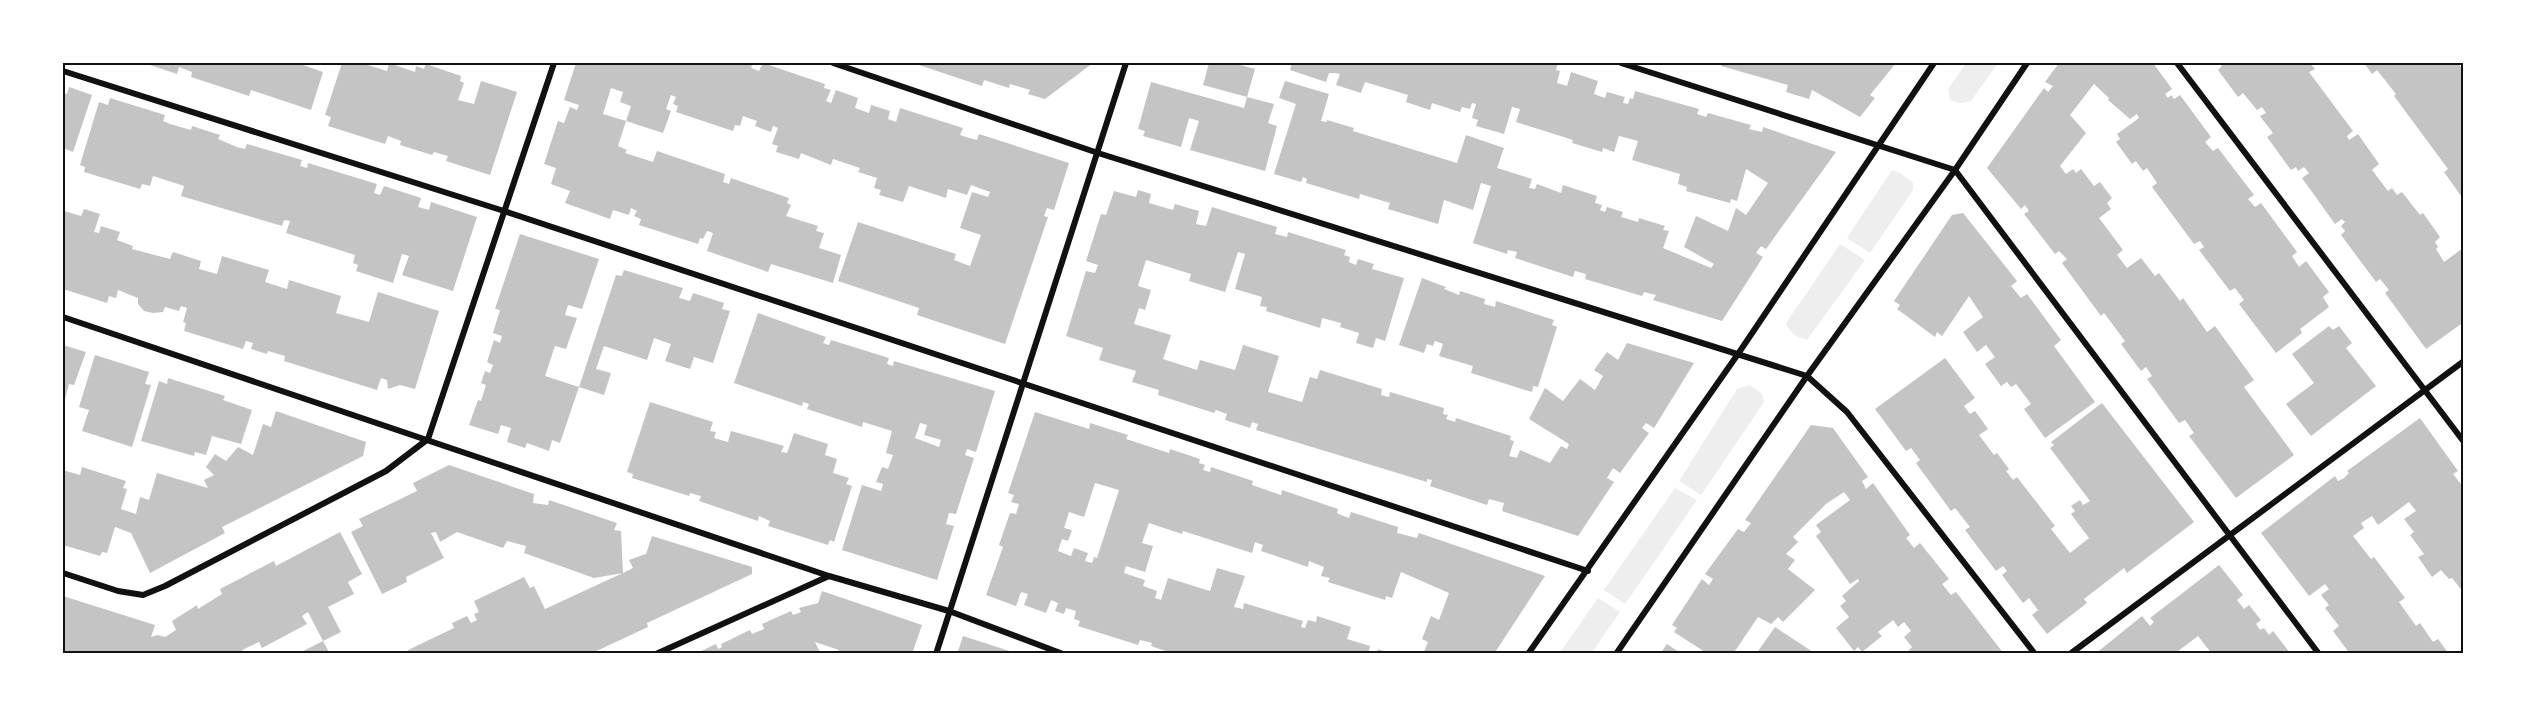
<svg xmlns="http://www.w3.org/2000/svg" width="2527" height="717" font-family="'Nunito Sans',sans-serif">
	<rect width="100%" height="100%" fill="#fff"/>
	<path fill="#eee" d="M1966 63H1998L1971 101 1961 103 1950 100 1948 89Z
		M1892 170 1899 172 1913 183V190L1870 253 1847 238Z
		M1840 244 1865 260 1807 340C1797 337 1789 333 1786 323Z
		M1750 385 1762 394 1764 402 1701 495 1679 481 1737 389Z
		M1675 488 1697 500 1625 604 1604 590Z
		M1598 598 1620 612 1591 654H1559Z"/>
	<path fill="#c4c4c4" fill-rule="evenodd" d="M144 63H303V65L323 72 311 110 251 90 249 96 191 77 192 72 179 67 177 74Z
		M342 63H361L387 71 389 63 415 72 416 66 424 69 426 64 461 76 460 81 464 83 458 100 474 104 481 81 517 92 490 175 446 161 448 156 434 152 432 155 400 145 401 141 388 136 385 144 328 126 331 117 325 115Z
		M576 63H753L751 68 759 71 763 63 825 84 824 88 831 90 826 101 831 103 836 90 858 98 855 108 869 113 871 105 890 111 888 119 896 122 900 108 963 128 960 135 966 137 977 140 979 134 1069 163 1054 210 1047 208 1044 216 1048 217 1005 344 917 315 919 308 838 281 858 222 956 254 954 260 970 266 981 235 960 228 972 192 988 197 990 192 971 185 967 195 948 189 946 198 909 186 903 202 879 195 881 190 874 188 877 178 858 172 860 168 833 159 831 165 801 153 799 159 776 152 778 146 772 144 778 128 773 126 771 132 755 126 757 121 743 116 740 126 735 125 733 131 676 112 678 106 673 104 676 97 671 95 666 109 671 111 663 133 626 121 618 146 627 150 625 153 653 162 657 151 725 174 723 182 729 184 731 178 789 198 787 203 791 205 786 216 818 226 816 231 824 233 819 248 841 255 833 283 771 264 768 272 707 251 713 233 707 231 703 239 700 238 698 244 639 225 641 219 634 216 637 211 631 208 629 215 613 210 610 219 565 203 570 191 551 184 556 168 544 164 558 121 564 123 570 107 577 110 579 105 564 100ZM611 88 623 92 620 102 631 106 626 121 603 114Z
		M920 63H1093L1045 99 1028 94 1030 90 1010 84 1009 88 984 80 982 86 919 65Z
		M1209 63H1233L1255 69 1247 97 1274 104 1268 123 1277 126 1265 171 1190 150 1199 121 1189 118 1181 147 1143 136 1145 131 1138 129 1151 82 1244 108 1247 97 1203 85Z
		M1292 63H1558L1556 70 1560 71 1557 83 1567 86 1571 72 1598 81 1594 94 1605 98 1607 92 1625 97 1623 103 1628 104 1630 98 1633 99 1635 91 1699 109 1697 114 1706 117 1708 113 1751 125 1749 129 1762 132 1763 127 1836 152 1766 249 1761 246 1756 253 1763 257 1722 321 1653 300 1656 295 1644 292 1642 296 1585 279 1586 274 1575 271 1573 277 1515 258 1517 252 1508 250 1507 254 1473 243 1491 186 1481 183 1473 210 1444 200 1438 224 1388 209 1390 203 1360 194 1359 199 1306 183 1307 179 1303 177 1301 182 1274 174 1296 104 1279 98 1285 81 1329 94 1321 121 1327 122V120L1354 128 1353 131 1457 163 1466 135 1504 148 1497 168 1532 179 1529 188 1535 189 1537 184 1561 193 1563 185 1597 196 1595 203 1602 205 1600 210 1605 212 1607 207 1623 212 1621 217 1638 222 1639 218 1665 226 1663 230 1669 231 1663 248 1711 268 1714 264 1684 247 1696 216 1728 231 1736 208 1746 215 1768 183 1746 169 1737 201 1731 199 1730 203 1686 191 1687 187 1678 184 1680 174 1632 160 1638 141 1619 136 1614 152 1603 148 1602 152 1572 143 1573 140 1516 122 1520 109 1512 107 1504 134 1476 126 1478 120 1472 118 1476 104 1472 103 1470 109 1462 107 1460 112 1432 103 1430 110 1406 102 1408 95 1365 82 1361 93 1336 85 1340 74 1335 73H1329L1326 82 1290 70Z
		M1722 63H1896L1870 95 1875 98 1860 117 1812 90 1809 99 1786 92 1788 85 1721 66Z
		M2059 63H2153L2172 89 2165 94 2168 98 2171 95 2174 99 2180 95 2211 137 2205 142 2213 151 2218 148 2254 195 2248 199 2255 207 2261 203 2297 252 2292 256 2299 267 2306 261 2329 292 2323 297 2329 307 2300 329 2302 333 2276 353 2239 304 2244 300 2235 288 2230 291 2199 250 2204 247 2200 241 2194 244 2152 187 2157 183 2147 168 2143 171 2136 161 2132 164 2116 142 2120 139 2117 134 2139 118 2137 114 2130 119 2108 100 2109 98 2094 84 2070 115 2086 133 2060 166 2066 174 2073 169 2076 173 2081 169 2094 186 2100 182 2112 198 2107 203 2111 209 2099 218 2123 250 2117 255 2127 268 2141 258 2155 276 2159 273 2180 301 2183 298 2207 332 2215 326 2254 380 2244 387 2294 455 2236 498 2189 436 2194 433 2185 420 2179 423 2147 379 2152 376 2146 367 2141 371 2121 344 2125 341 2104 313 2101 316 2062 263 2067 259 2059 251 2055 254 2024 214 2029 211 2025 205 2021 209 1987 168 2044 88 2048 92 2053 86 2045 82Z
		M2220 63H2310L2315 69 2309 72 2353 131 2347 136 2349 140 2358 134 2379 164 2372 170 2388 191 2392 188 2397 195 2402 192 2420 215 2423 213 2440 237 2435 242 2438 247 2436 249 2444 262 2463 248 2464 250V322L2426 349 2385 293 2389 290 2380 279 2376 282 2341 235 2345 231 2341 226 2345 222 2342 219 2335 224 2302 178 2309 173 2304 167 2298 171 2296 167 2291 170 2267 137 2273 133 2260 116 2266 113 2262 107 2257 110 2243 93 2238 97 2218 70 2222 66Z
		M2364 63H2433L2435 65 2438 63H2458L2464 71V200L2444 172 2448 169 2394 96 2396 94 2377 70 2372 74Z
		M69 87 92 95 73 152 63 148V93L67 94Z
		M110 98 165 115 163 121 170 124 191 130 192 126 220 135 218 139 237 147 245 149 247 144 302 160 300 166 307 168 308 163 377 184 374 193 380 195 384 186 421 198 418 207 429 210 431 202 477 217 453 291 402 275 409 256 402 254 393 283 356 271 358 265 353 263 355 255 286 233 290 221 284 220 282 226 181 196 184 186 153 176 150 186 142 184 140 189 84 172 85 167 80 165 99 102 108 105Z
		M1138 190 1151 194 1149 203 1173 210 1175 204 1199 211 1196 224 1206 226 1212 207 1277 227 1275 234 1287 237 1288 232 1346 250 1344 255 1350 257 1349 262 1356 265 1358 259 1374 264 1372 269 1404 278 1385 341 1376 338 1373 348 1356 343 1359 333 1340 327 1341 323 1322 318 1320 328 1266 311 1267 307 1260 306 1262 297 1235 289 1245 254 1238 252 1225 292 1189 281 1191 274 1146 260 1138 286 1151 290 1145 310 1139 308 1134 324 1171 335 1163 359 1197 370 1200 360 1235 370 1243 345 1279 356 1268 392 1302 402 1310 377 1317 379 1320 370 1382 389 1381 395 1389 397 1390 392 1444 408 1443 414 1448 415 1446 419 1455 422 1456 418 1511 436 1510 440 1514 441 1509 456 1517 458 1520 450 1550 463 1561 446 1567 449 1569 444 1529 419 1545 388 1563 401 1580 379 1595 390 1603 376 1594 370 1607 352 1618 360 1627 343 1694 363 1654 428 1646 423 1642 428 1649 433 1620 473 1613 468 1607 478 1614 482 1578 536 1502 511 1504 503 1489 499 1487 505 1430 486 1432 480 1427 479V482L1256 430 1258 424 1252 422 1250 428 1225 420 1227 414 1216 410 1214 413 1158 395 1159 390 1132 382 1136 371 1099 360 1103 348 1066 336 1086 271 1095 273 1098 265 1086 261 1101 214 1106 215 1114 191 1136 197Z
		M84 209 100 214 94 232 99 233 101 226 120 232 117 240 133 246 132 249 170 259 173 252 201 261 199 269 217 274 222 256 269 270 265 282 287 289 289 280 341 296 336 313 369 322 378 292 439 311 415 389 400 385 388 389 387 380 381 378 377 390 284 361 285 356 268 351 267 354 251 349 253 343 246 341 243 349 184 331 186 323 183 322 187 308 181 306 179 311 165 307 163 312 153 313 144 311 138 304V298L118 290 116 298 109 296 107 303 63 289V214L64 211 81 216Z
		M1963 213 2017 281 2011 286 2021 298 2027 294 2061 340 2054 346 2095 402 2045 438 2024 409 2031 404 2016 384 2011 387 2007 382 2001 386 1985 364 1995 357 1986 345 1977 352 1963 332 1983 317 1969 296 1942 336 1937 332 1935 337 1897 309 1900 305 1894 301 1952 215Z
		M520 234 599 259 582 309 568 305 565 315 577 318 566 349 555 346 545 376 579 387 560 443 552 440 549 451 527 443 525 448 507 442 511 428 501 425 498 434 469 425 478 400 481 401 486 385 481 383 485 371 490 373 493 365 487 362 494 340 500 343 502 336 493 333 500 310 495 309Z
		M624 270 683 288 679 298 690 301 693 293 724 303 722 309 730 311 713 363 694 357 690 369 665 361 671 344 654 338 647 360 604 346 596 369 611 373 604 395 579 387 616 275 622 276Z
		M1422 278 1446 287 1444 289 1459 295 1460 291 1485 299 1484 304 1495 307 1496 301 1554 320 1552 325 1557 327 1538 387 1533 386 1532 392 1471 373 1473 366 1439 356 1443 344 1435 341 1433 346 1427 344 1424 353 1399 345Z
		M758 313 826 337 823 343 829 345 831 340 889 358 887 364 893 366 894 361 995 391 976 452 967 449 965 455 974 458 956 514 949 513 946 524 954 526 937 580 842 550 862 485 881 491 883 484 876 482 882 467 888 469 893 455 886 453 892 431 863 422 862 427 807 409 809 404 803 402 802 406 734 383ZM920 423 927 425 924 435 941 440 939 447 915 438Z
		M2329 326 2333 330 2339 326 2352 343 2346 348 2376 386 2311 436 2286 404 2314 383 2292 354Z
		M63 345 86 352 74 385 69 384 64 403Z
		M95 355 149 372 145 384 151 385 132 447 82 431 89 410 79 407Z
		M1945 358 1975 398 1964 406 1970 414 1975 411 1988 429 1979 435 1994 455 1997 453 2009 469 2006 471 2013 480 2017 477 2055 526 2051 529 2070 553 2089 538 2071 514 2075 511 2071 506 2080 500 2083 505 2090 501 2050 448 2054 445 2051 442 2102 403 2194 522 2127 573 2124 568 2084 599 2087 603 2047 634 2032 615 2038 610 2029 598 2023 603 2002 575 2007 571 2003 566 1996 571 1965 530 1970 527 1955 508 1951 511 1916 463 1920 460 1911 448 1906 451 1875 409Z
		M168 378 225 396 223 400 252 410 241 444 212 436 206 455 195 452 194 456 141 441 159 381 167 384Z
		M650 402 713 422 710 431 716 432 714 438 728 442 731 431 784 446 781 452 787 453 794 433 828 444 825 455 837 459 833 473 849 478 846 484 852 486 834 542 830 540 828 545 768 526 770 521 759 516 758 521 699 501 701 496 690 493 689 496 632 478 633 474 627 472Z
		M276 411 366 442 363 456 222 527 225 533 150 573 131 533 115 527 107 553 102 552 100 556 63 545V470L80 475 82 467 126 481 123 488 127 489 121 509 136 514 140 497 149 500 157 473 208 488 204 480 214 475 206 467 215 454 226 461 238 447 253 455 263 424 271 427Z
		M1035 412 1089 429 1090 423 1128 435 1126 439 1169 453 1170 449 1200 459 1199 463 1205 465 1203 470 1210 472 1211 467 1253 481 1252 485 1281 495 1282 490 1338 509 1337 513 1341 515 1349 518 1351 512 1398 527 1397 533 1417 538 1419 533 1545 576 1494 654H1423L1428 642 1422 639 1431 616 1439 620 1449 593 1401 572 1392 598 1386 596 1385 600 1328 582 1330 578 1321 576 1324 567 1309 561 1308 567 1261 551 1263 545 1255 542 1252 553 1183 531 1182 534 1149 523 1142 543 1153 546 1145 572 1126 566 1124 573 1145 580 1143 586 1157 591 1155 598 1161 600 1168 578 1210 591 1217 568 1245 576 1234 607 1243 609 1244 603 1303 621 1301 627 1305 628 1308 620 1316 622 1317 616 1351 627 1347 639 1370 646 1368 654H1174L1151 646 1152 643 1140 640 1138 645 1078 626 1080 621 1074 619 1076 611 1066 608 1064 614 1055 611 1058 603 1051 600 1046 613 1024 605 1028 594 1021 592 1016 606 986 595 1003 547 999 545 1010 513 1016 514 1019 504 1011 502 1014 495 1008 493ZM1095 483 1119 490 1097 558 1094 557 1092 563 1085 561 1088 553 1074 548 1071 556 1058 551 1062 539 1068 541 1072 530 1064 528 1069 512 1084 517Z
		M2420 418 2458 471 2453 474 2461 484 2464 483V593L2452 578 2449 579 2441 570 2432 577 2418 557 2424 554 2410 535 2414 532 2404 519 2416 511 2409 502 2378 525 2372 516 2361 523 2364 528 2353 536 2371 559 2374 557 2405 598 2399 602 2416 626 2420 623 2433 642 2438 639 2449 654H2350L2333 631 2339 626 2325 608 2329 605 2321 595 2329 589 2325 584 2309 596 2261 533 2335 476 2338 481 2344 478 2349 473 2347 471Z
		M1811 425 1833 428 1868 477 1862 481 1866 489 1873 483 1910 535 1906 538 1911 544 1914 548 1920 543 1949 579 1942 584 1951 595 1956 592 2004 654H1909L1907 652 1912 647 1904 637 1911 631 1904 622 1898 627 1893 620 1878 632 1882 636 1862 652 1858 647 1854 651 1836 628 1849 617 1840 606 1846 601 1842 596 1859 581 1858 579 1850 584 1816 536 1821 532 1816 525 1850 500 1844 492 1826 504 1793 537 1798 542 1786 554 1795 560 1788 569 1815 590 1783 622 1778 617 1771 624 1758 617 1733 654H1708L1674 632 1677 628 1672 625 1702 579 1709 585 1713 579 1705 574 1738 529 1744 532 1751 523 1745 520Z
		M449 465 534 494 533 503 548 505 549 500 617 523 614 530 621 531 623 573 594 578 524 553 526 546 507 541 503 548 457 532 440 542 436 532 431 533 444 558 406 577 407 582 382 594 351 532 363 526 359 519 417 491 413 483Z
		M340 532 362 574 348 582 354 594 328 607 341 632 323 641 330 654H303L301 652 323 641 308 612 302 616 307 624 262 648 259 642 242 650 244 654H63V596L155 625 151 637 158 635 165 637 176 630 172 621 197 605 198 609 222 594 220 589 274 561 276 566Z
		M652 536 752 567V574L647 623 648 627 590 654H410L408 650 454 628 452 623 467 616 471 623 477 620 474 614 479 612 474 601 524 577 530 588 534 586 545 609 625 572 633 568 629 560 646 554Z
		M2219 565 2243 595 2237 600 2244 609 2249 605 2261 620 2256 624 2260 630 2264 628 2269 635 2273 631 2291 654H2212L2198 636 2177 652 2179 654H2095L2142 616 2150 626 2154 622 2150 618Z
		M822 591 922 625 912 654H837L839 650 815 642 821 654H695L716 644 718 649 722 647 721 644 750 630 752 634 764 629 762 624 791 611 793 615 801 612 799 608 818 603Z
		M1775 627 1816 654H1756Z
		M963 636 1019 654H957Z
		M1667 644 1682 654H1660Z
		M1378 649 1391 654H1377Z"/>
	<g fill="none" stroke-linecap="round" stroke-linejoin="round">
		<path stroke="#111" stroke-width="6" d="M833 63 1098 153 1807 376 1847 412 2035 654
			M1621 63 1955 170 2319 654
			M2177 63 2464 442
			M63 71 504 211 1588 571
			M63 317 829 576 949 611 1063 654
			M63 573 118 591 143 595 165 586 386 471 428 439 554 63
			M656 654 829 576
			M936 654 1126 63
			M1528 654 1738 354 1934 63
			M1616 654 1807 376 1955 170 2027 63
			M2070 654 2464 361"/>
	</g>
	<rect width="2527" height="717" fill="none" stroke="#ffffff" stroke-width="129"/>
	<rect x="64" y="64" width="2398" height="588" fill="none" stroke="#111" stroke-width="2"/>
</svg>
